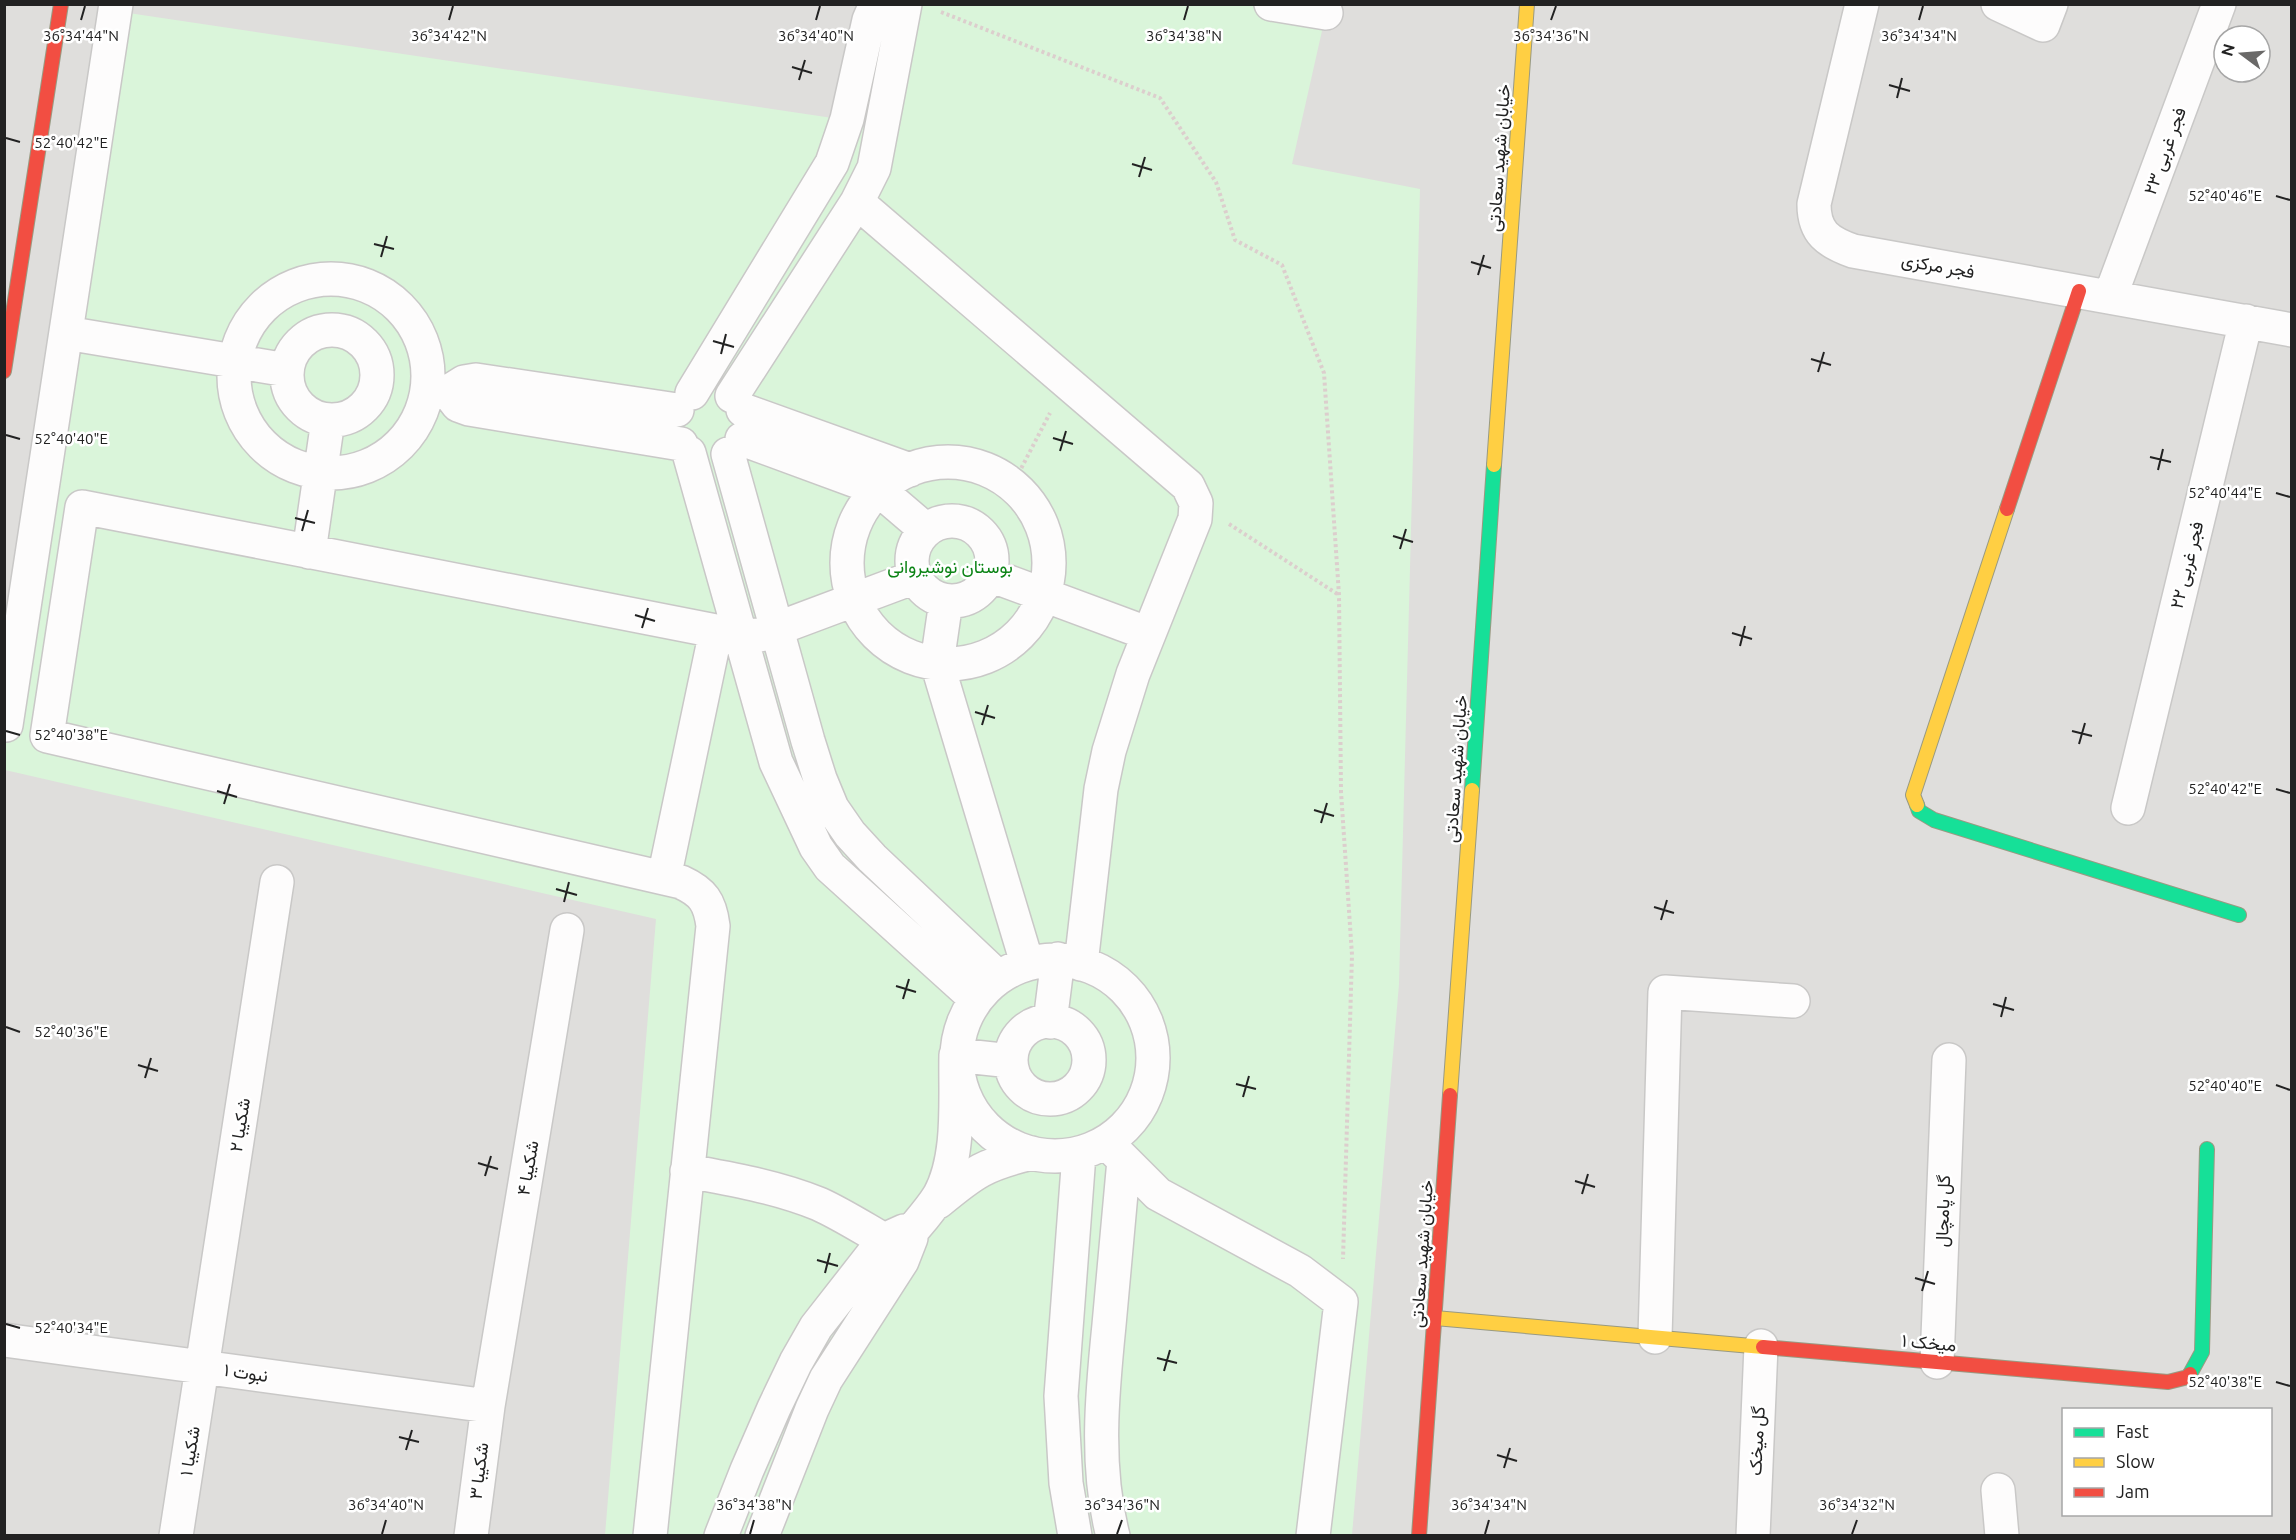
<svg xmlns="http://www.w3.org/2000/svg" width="2296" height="1540" font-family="Ubuntu,Vazirmatn,sans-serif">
	<rect width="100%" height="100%" fill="#f0eeeb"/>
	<path fill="#dfdedc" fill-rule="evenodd" d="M5 5H2291V1535H5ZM2224 36H2260V72H2224ZM2064 1410H2270V1514H2064Z"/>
	<path fill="#daf5da" d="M1271 4 1326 13 1292 164 1420 189 1399 984 1352 1535H605L656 919 5 770V736L115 11 846 120 860 5Z"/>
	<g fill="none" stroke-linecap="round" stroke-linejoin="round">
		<g stroke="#c9c8c7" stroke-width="36">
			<path id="street" d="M1271 4 1326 13
				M1862 4 1814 204C1814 233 1828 242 1853 251L2292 330
				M1998 4 2043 25 2051 4
				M857 202 1188 486 1196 503 1195 519 1133 674 1109 751 1101 789 1081 964
				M234 376a97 97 0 1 1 194 0a97 97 0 1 1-194 0Z
				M2110 297 2219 4
				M287 375a45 45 0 1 1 90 0a45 45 0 1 1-90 0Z
				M66 333 287 370
				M692 393 832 163 847 119 869 20 876 4
				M732 396 857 202 874 168 905 4
				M677 410 476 380 464 382 448 392 458 405 469 409 681 444
				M743 410 910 470
				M742 439 878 489 926 530
				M689 453 776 762 816 847 830 867 976 999
				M728 454 808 741 820 779 832 808 850 834 872 858 998 977
				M847 563a101 101 0 1 1 202 0a101 101 0 1 1-202 0Z
				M912 561a40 40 0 1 1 80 0a40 40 0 1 1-80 0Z
				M309 552 328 420
				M990 575 1149 634
				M946 601 937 663 1027 963
				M6 725 116 4
				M2128 808 2246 321
				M664 878 716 631
				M957 1058a98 98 0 1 1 196 0a98 98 0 1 1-196 0Z
				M1011 1060a39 39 0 1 1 78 0a39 39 0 1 1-78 0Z
				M1050 1022 1058 959
				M1106 1142 1158 1194 1300 1271 1341 1302 1313 1536
				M687 1171C732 1179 777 1187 819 1204 841 1214 863 1228 884 1240
				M938 1202C974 1172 985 1164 1032 1153
				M911 1232C921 1220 931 1209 939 1196 961 1157 955 1098 956 1055L1011 1061
				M1655 1337 1665 992 1793 1001
				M4 1340 488 1406
				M1937 1362 1949 1060
				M1998 1490 2002 1536
				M176 1536 277 882
				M471 1536 488 1406 567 930
				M650 1536 713 926C710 902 703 892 681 882L47 736 82 507 741 636 760 635 915 577
				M721 1536 747 1470 774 1408 796 1362 816 1327 884 1240 904 1231 911 1232V1238L902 1261 826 1379 812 1409 762 1536
				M1075 1536 1066 1483 1061 1396 1079 1154
				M1113 1536C1095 1467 1102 1394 1109 1325 1114 1270 1119 1215 1124 1160
				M1753 1536 1761 1346"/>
		</g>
		<g stroke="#999a82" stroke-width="16">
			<path id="fast" d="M1472 790 1494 465
				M1917 805 1919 811 1934 820 2239 915
				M2190 1374 2202 1352 2207 1149"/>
		</g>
		<g stroke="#999a82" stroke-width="16">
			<path id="slow" d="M1494 465 1527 4
				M1917 805 1913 795 2007 509
				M1450 1095 1472 790
				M1435 1318 1763 1347"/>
		</g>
		<g stroke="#999a82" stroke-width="16">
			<path id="jam" d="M4 371 61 4
				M2007 509 2079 291
				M1763 1347 2168 1382 2188 1377 2190 1374
				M1419 1536 1450 1095"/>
		</g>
		<path stroke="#dccecd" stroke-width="4" stroke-dasharray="3 3" stroke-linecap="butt" d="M941 12 1160 98 1216 182 1235 240 1282 265 1324 373 1339 595 1341 792 1352 955 1343 1259
			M1013 484 1050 413
			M1229 524 1339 595"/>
		<use href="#street" stroke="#fdfcfc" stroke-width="33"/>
		<use href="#fast" stroke="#16e098" stroke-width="14"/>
		<use href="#slow" stroke="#ffcf43" stroke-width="14"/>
		<use href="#jam" stroke="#f24e42" stroke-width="14"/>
	</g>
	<path fill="none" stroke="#222" stroke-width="2" d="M81 20 85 6M449 20 453 6M816 20 820 6M1184 20 1188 6M1551 20 1556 6M1919 20 1923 6M792 67 812 73M799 80 805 60M1889 85 1910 91M1897 98 1902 78M6 138 20 142M1132 164 1152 170M1139 177 1145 157M2276 196 2290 200M374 244 394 249M381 257 387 236M1471 262 1491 268M1478 275 1484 255M713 341 734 347M721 354 726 334M1811 359 1831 365M1818 372 1824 352M6 435 20 439M1053 438 1073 444M1060 451 1066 431M2150 457 2171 462M2158 470 2163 449M2276 493 2290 497M295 518 315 523M302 531 308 510M1393 536 1413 542M1400 549 1406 529M635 615 655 621M642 628 648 608M1732 633 1752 639M1740 646 1745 626M975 712 995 718M982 725 988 705M6 731 20 735M2072 731 2092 736M2079 744 2085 723M2276 789 2290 793M217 791 237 797M224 804 230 784M1314 810 1334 816M1321 823 1327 803M556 889 577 895M564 902 569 882M1654 907 1674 913M1661 920 1667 900M896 986 916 992M903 999 909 979M1993 1004 2014 1010M2001 1017 2006 997M6 1027 20 1032M138 1065 158 1071M145 1078 151 1058M1236 1084 1256 1089M2276 1085 2290 1090M1243 1097 1249 1076M478 1163 498 1169M485 1176 491 1156M1575 1181 1595 1187M1582 1194 1588 1174M817 1260 838 1266M825 1273 830 1253M1915 1278 1935 1284M1922 1291 1928 1271M6 1324 20 1328M1157 1358 1177 1363M1164 1371 1170 1350M2276 1382 2290 1386M399 1437 419 1442M406 1450 412 1430M1497 1455 1517 1461M1504 1468 1510 1448M382 1534 386 1520M750 1534 754 1520M1117 1534 1122 1520M1485 1534 1489 1520M1852 1534 1857 1520"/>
	<g text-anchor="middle" stroke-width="5" stroke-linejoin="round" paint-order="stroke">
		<g font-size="18" fill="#222" stroke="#fff">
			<text transform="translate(2165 151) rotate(-70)" y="6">فجر غربی ۲۳</text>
			<text transform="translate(1499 158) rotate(-86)" y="6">خیابان شهید سعادتی</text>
			<text transform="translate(1938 266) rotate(10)" y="6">فجر مرکزی</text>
			<text transform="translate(2187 565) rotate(-76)" y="6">فجر غربی ۲۲</text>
			<text transform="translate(1456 769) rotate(-86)" y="6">خیابان شهید سعادتی</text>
			<text transform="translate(240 1125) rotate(-81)" y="6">شکیبا ۲</text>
			<text transform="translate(528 1168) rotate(-80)" y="6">شکیبا ۴</text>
			<text transform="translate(1943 1211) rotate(-88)" y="6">گل پامچال</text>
			<text transform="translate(1422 1254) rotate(-86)" y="6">خیابان شهید سعادتی</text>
			<text transform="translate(1929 1343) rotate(5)" y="6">میخک ۱</text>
			<text transform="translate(246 1373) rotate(8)" y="6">نبوت ۱</text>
			<text transform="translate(1757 1441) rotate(-87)" y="6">گل میخک</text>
			<text transform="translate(190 1451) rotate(-81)" y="6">شکیبا ۱</text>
			<text transform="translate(479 1471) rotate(-83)" y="6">شکیبا ۳</text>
		</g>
		<g font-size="18" fill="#0c8416" stroke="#fff">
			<text x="950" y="573">بوستان نوشیروانی</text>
		</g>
	</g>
	<g font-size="15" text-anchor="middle" fill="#222" stroke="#fff" stroke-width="5" stroke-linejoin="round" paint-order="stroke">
		<text x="81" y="41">36°34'44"N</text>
		<text x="449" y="41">36°34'42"N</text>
		<text x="816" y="41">36°34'40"N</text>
		<text x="1184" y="41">36°34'38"N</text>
		<text x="1551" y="41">36°34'36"N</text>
		<text x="1919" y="41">36°34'34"N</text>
		<text x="71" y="148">52°40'42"E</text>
		<text x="2225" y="201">52°40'46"E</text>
		<text x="71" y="444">52°40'40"E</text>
		<text x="2225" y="498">52°40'44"E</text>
		<text x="71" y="740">52°40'38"E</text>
		<text x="2225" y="794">52°40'42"E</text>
		<text x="71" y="1037">52°40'36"E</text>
		<text x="2225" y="1091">52°40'40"E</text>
		<text x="71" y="1333">52°40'34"E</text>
		<text x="2225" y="1387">52°40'38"E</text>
		<text x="386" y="1510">36°34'40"N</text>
		<text x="754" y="1510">36°34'38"N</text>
		<text x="1122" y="1510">36°34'36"N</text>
		<text x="1489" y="1510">36°34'34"N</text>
		<text x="1857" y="1510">36°34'32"N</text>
	</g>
	<rect width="2296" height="1540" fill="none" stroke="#222222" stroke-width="12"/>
	<rect x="2062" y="1408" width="210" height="108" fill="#ffffff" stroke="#a7a7a7" stroke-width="1.5"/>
	<rect x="2074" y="1428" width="30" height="9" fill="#16e098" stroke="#a7a7a7" stroke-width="1.5"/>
	<text x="2116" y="1438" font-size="18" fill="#222222">Fast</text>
	<rect x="2074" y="1458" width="30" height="9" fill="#ffcf43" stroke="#a7a7a7" stroke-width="1.5"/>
	<text x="2116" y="1468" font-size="18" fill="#222222">Slow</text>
	<rect x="2074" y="1488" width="30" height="9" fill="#f24e42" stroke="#a7a7a7" stroke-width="1.5"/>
	<text x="2116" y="1498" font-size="18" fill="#222222">Jam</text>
	<g transform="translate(2242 54) rotate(286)"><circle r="28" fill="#ffffff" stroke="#a7a7a7" stroke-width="1.5"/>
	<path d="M0-4.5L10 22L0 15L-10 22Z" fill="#6a6968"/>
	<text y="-9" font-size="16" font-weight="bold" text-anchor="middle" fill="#222222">N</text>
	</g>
</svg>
